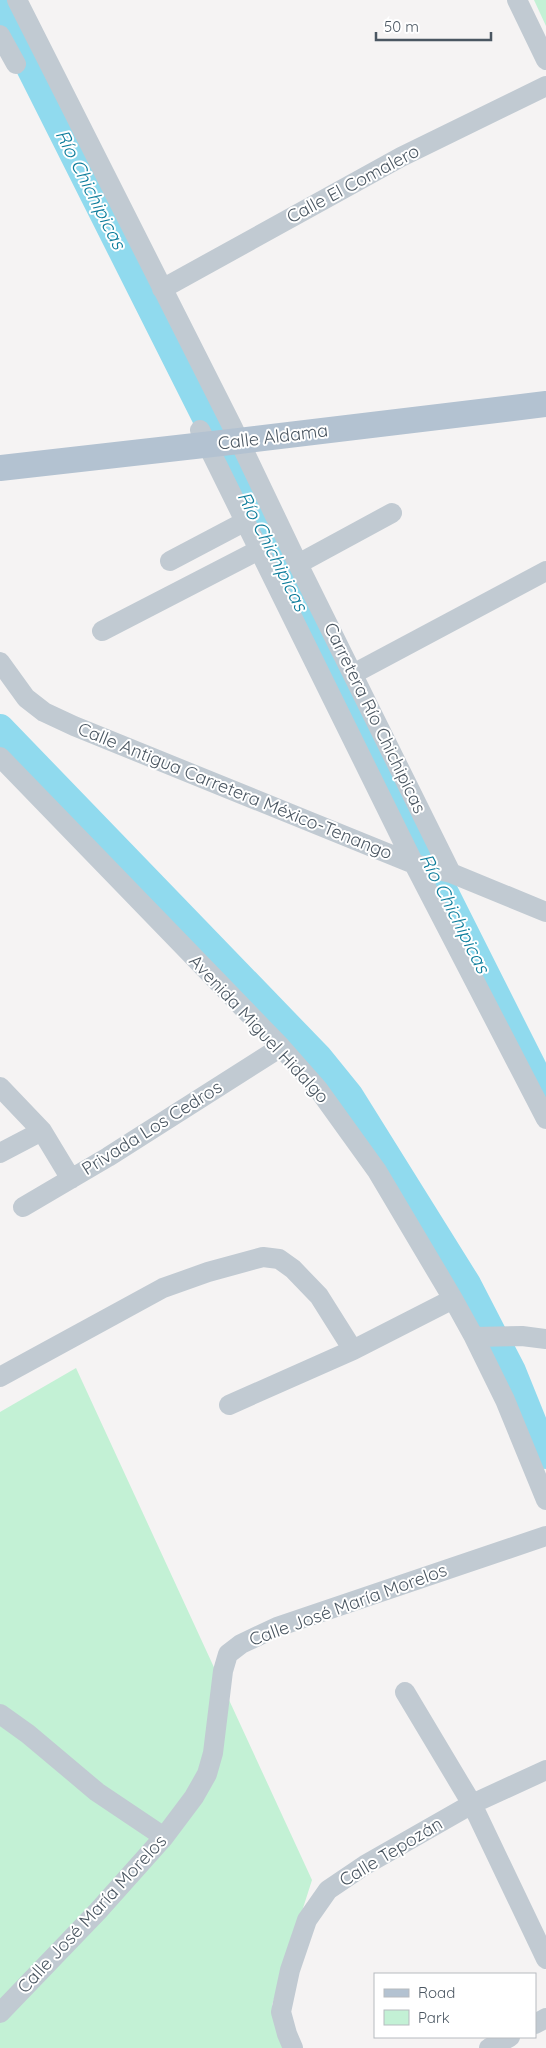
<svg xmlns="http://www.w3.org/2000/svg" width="546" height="2048" font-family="Quicksand,sans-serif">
	<rect width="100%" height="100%" fill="#f5f3f3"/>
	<path fill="#c3f1d5" d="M534 0H546V26Z
		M76 1368 312 1880 272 2005 293 2048H0V1412Z"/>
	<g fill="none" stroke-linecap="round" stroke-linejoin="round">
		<path stroke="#90daee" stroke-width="28" d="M0 8 546 1094
			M0 728 319 1058 349 1095 467 1284 512 1371 546 1455"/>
		<path stroke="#c1cad2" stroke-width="20" d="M17 0 232 426 298 564 451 873
			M517 0 546 60
			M0 35 16 64
			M162 289 401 157 546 86
			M200 430 414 864 546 1119
			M170 561 244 522
			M298 564 392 513
			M102 631 259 550
			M0 662 26 698 44 712 74 726 414 864 451 873 546 912
			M353 674 546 571
			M0 757 281 1047 318 1089 377 1171 453 1299 474 1337 505 1400 546 1500
			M0 1087 42 1131 71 1179
			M0 1153 42 1131
			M23 1207 108 1157 281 1047
			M474 1337 522 1336 546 1339
			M0 1377 163 1288 208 1272 263 1257 279 1259 293 1269 319 1296 353 1350
			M229 1405 353 1350 453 1299
			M405 1692 472 1804 546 1959
			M0 1714 28 1734 97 1792 164 1837
			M0 2013 98 1911 164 1837 194 1797 207 1774 213 1753 223 1671 228 1654 241 1644 277 1627 546 1536
			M535 2024 546 2018
			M293 2048 287 2034 281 2012 290 1970 307 1920 328 1890 365 1865 472 1804 546 1770
			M489 2048 510 2037"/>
		<path stroke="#b3c2d1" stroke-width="26" d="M0 468 239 441 546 404"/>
	</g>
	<g text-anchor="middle" stroke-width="4" stroke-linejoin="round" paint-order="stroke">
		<g font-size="18" fill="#4a5661" stroke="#fff">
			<text transform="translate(353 184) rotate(-28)" y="6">Calle El Comalero</text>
			<text transform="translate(273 437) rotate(-7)" y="6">Calle Aldama</text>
			<text transform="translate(375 718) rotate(64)" y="6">Carretera Río Chichipicas</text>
			<text transform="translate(235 791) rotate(22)" y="6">Calle Antigua Carretera México-Tenango</text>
			<text transform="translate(259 1029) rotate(47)" y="6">Avenida Miguel Hidalgo</text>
			<text transform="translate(152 1128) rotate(-32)" y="6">Privada Los Cedros</text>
			<text transform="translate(348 1605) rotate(-20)" y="6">Calle José María Morelos</text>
			<text transform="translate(391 1852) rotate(-31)" y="6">Calle Tepozán</text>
			<text transform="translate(92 1914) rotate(-47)" y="6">Calle José María Morelos</text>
		</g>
		<g font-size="19" font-style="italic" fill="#0c7c9b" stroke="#fff">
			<text transform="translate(91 189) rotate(63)" y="7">Río Chichipicas</text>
			<text transform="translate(273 551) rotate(63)" y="7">Río Chichipicas</text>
			<text transform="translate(455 913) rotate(63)" y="7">Río Chichipicas</text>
		</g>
	</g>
	<rect x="374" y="1973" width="162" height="65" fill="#ffffff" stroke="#b7bbc0"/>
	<rect x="384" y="1989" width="25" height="8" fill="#b3c2d1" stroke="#b7bbc0"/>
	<text x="418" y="1998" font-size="15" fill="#4a5661">Road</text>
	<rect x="384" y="2010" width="25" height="15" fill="#c3f1d5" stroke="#b7bbc0"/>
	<text x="418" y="2023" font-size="15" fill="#4a5661">Park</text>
	<path d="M376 32v8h115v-8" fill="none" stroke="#4a5661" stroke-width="2.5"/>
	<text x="384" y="32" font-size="15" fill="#4a5661" stroke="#ffffff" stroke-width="4" paint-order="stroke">50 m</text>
</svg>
